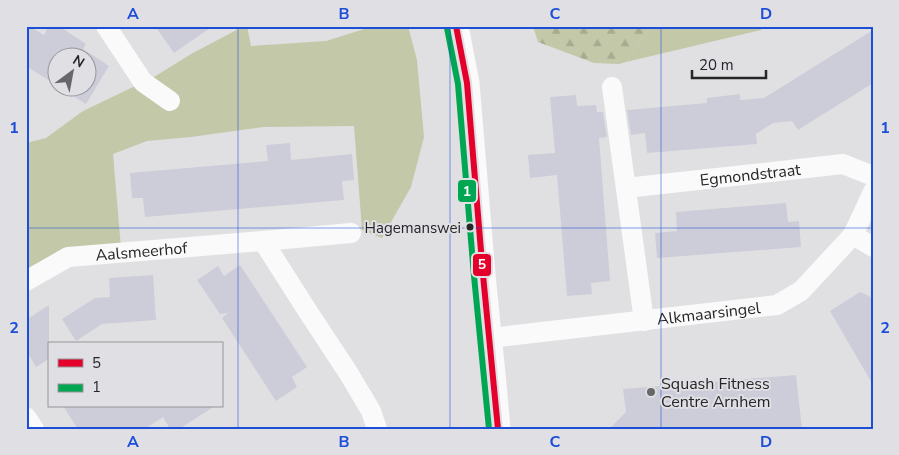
<svg xmlns="http://www.w3.org/2000/svg" width="899" height="455" font-family="'Nunito Sans',sans-serif">
	<defs>
		<pattern id="forest-firs" width="22" height="20" patternUnits="userSpaceOnUse" patternTransform="scale(1.25)"><rect width="22" height="20" fill="#c3c8a9"/><path d="M5 1l3.5 6h-7zM16 11l3.5 6h-7z" fill="#a7ac91"/></pattern>
	</defs>
	<rect width="100%" height="100%" fill="#e0e0e3"/>
	<path fill="#c3c8a9" d="M244 26H247L251 46 326 41 374 26H408L417 60 424 137 411 187 382 238 362 230 354 126 264 127 191 137 147 141 113 154 121 248 26 276V143L46 138 83 111 154 77 191 54Z
		M651 26H762L761 30 626 62Z"/>
	<path fill="url(#forest-firs)" d="M533 26H651L626 62 619 64 594 63 538 42Z"/>
	<path fill="#cccdd9" d="M26 26H29L44 35 49 26H59L86 44 83 49 109 66 86 104 60 88H88V58H58V86L26 66Z
		M155 26H213L174 53Z
		M873 30V83L798 130 792 121 773 123 756 134 757 144 647 153 645 133 631 135 627 110 707 103V98L740 94V100L764 98Z
		M576 95 577 106 596 105 597 112H603L607 137 599 138 610 281 591 283 592 294 567 296 557 175 530 178 528 155 555 153 550 97Z
		M290 143 291 160 352 154 354 180 342 181 344 200 145 217 143 198H132L130 173 268 161 266 145Z
		M786 203 788 222 799 221 801 247 657 258 655 233 677 231 676 212Z
		M240 265 307 367 292 377 297 387 276 401 222 318 228 313 220 314 197 280 218 266 224 276Z
		M153 275 156 320 102 324 76 341 62 319 95 298 110 297 109 278Z
		M860 292 873 298V385L830 311Z
		M49 305V359L36 367 26 350V320Z
		M796 375 802 429H609L626 412 623 389Z
		M63 406H215L179 429H170L163 417 145 429H78Z"/>
	<g fill="none" stroke-linecap="round" stroke-linejoin="round">
		<g stroke="#fafafb" stroke-width="20">
			<path d="M106 26 143 82 170 101"/>
			<path d="M612 87 644 321"/>
			<path id="s1" d="M626 188 843 164 873 176"/>
			<path d="M853 235 873 247"/>
			<path d="M263 241 351 233"/>
			<path id="s2" d="M26 281 68 257 263 241 305 307 349 374 371 411 377 429"/>
			<path id="s3" d="M490 338 777 305 801 291 853 235 873 192"/>
			<path d="M26 417 34 429"/>
		</g>
		<path stroke="#fafafb" stroke-width="25" d="M456 26 467 83 483 275 494 384 498 429"/>
		<g stroke="#dfdfe4" stroke-width="10">
			<path id="bus-1" d="M456 26 467 83 483 275 498 429"/>
		</g>
		<g stroke="#dfdfe4" stroke-width="10">
			<path id="bus-2" d="M447 28 458 84 474 276 489 429"/>
		</g>
		<use href="#bus-1" stroke="#e4002b" stroke-width="6"/>
		<use href="#bus-2" stroke="#00a651" stroke-width="6"/>
	</g>
	<path fill="none" stroke="#1d4ed8" stroke-width="1" stroke-opacity="0.55" d="M238 26V429M450 26V429M661 26V429M26 228H873"/>
	<circle fill="#262628" stroke="#dfdfe4" stroke-width="2" cx="470" cy="227" r="4.5"/>
	<circle fill="#676769" stroke="#dfdfe4" stroke-width="2" cx="651" cy="392" r="5"/>
	<g text-anchor="middle" stroke-width="4" stroke-linejoin="round" paint-order="stroke">
		<g font-size="15" fill="#262628" stroke="#dfdfe4" text-anchor="end">
			<text x="461" y="233">Hagemanswei</text>
		</g>
		<g font-size="16" fill="#262628" stroke="#dfdfe4">
			<text dy="6" stroke="none"><textPath href="#s1" startOffset="125">Egmondstraat</textPath></text>
			<text dy="6" stroke="none"><textPath href="#s2" startOffset="122">Aalsmeerhof</textPath></text>
			<text dy="6" stroke="none"><textPath href="#s3" startOffset="220">Alkmaarsingel</textPath></text>
		</g>
		<g font-size="16" fill="#262628" stroke="#dfdfe4" text-anchor="start">
			<text x="661" y="389">Squash Fitness<tspan x="661" dy="18">Centre Arnhem</tspan></text>
		</g>
	</g>
	<g stroke="#dfdfe4" stroke-width="2">
		<rect x="457" y="179" width="20" height="24" rx="5" fill="#00a651"/>
		<rect x="472" y="253" width="20" height="24" rx="5" fill="#e4002b"/>
	</g>
	<g font-size="14" text-anchor="middle" font-weight="bold" fill="#fff">
		<text x="467" y="196">1</text>
		<text x="482" y="269">5</text>
	</g>
	<rect width="899" height="455" fill="none" stroke="#dfdfe4" stroke-width="55"/>
	<rect x="48" y="342" width="175" height="65" fill="#dfdfe4" stroke="#959599"/>
	<rect x="58" y="359" width="25" height="8" fill="#e4002b" stroke="#959599"/>
	<text x="92" y="368" font-size="15" fill="#262628">5</text>
	<rect x="58" y="384" width="25" height="8" fill="#00a651" stroke="#959599"/>
	<text x="92" y="392" font-size="15" fill="#262628">1</text>
	<g transform="translate(72 72) rotate(32)"><circle r="24" fill="#dfdfe4" stroke="#959599"/>
	<path d="M0-4L9 19L0 12L-9 19Z" fill="#676769"/>
	<text y="-8" font-size="14" font-weight="bold" text-anchor="middle" fill="#262628">N</text>
	</g>
	<path d="M692 70v8h74v-8" fill="none" stroke="#262628" stroke-width="2.5"/>
	<text x="699" y="70" font-size="15" fill="#262628" stroke="#dfdfe4" stroke-width="4" paint-order="stroke">20 m</text>
	<rect x="28" y="28" width="844" height="400" fill="none" stroke="#1d4ed8" stroke-width="2"/>
	<g font-size="16" text-anchor="middle" font-weight="bold" fill="#1d4ed8">
		<text x="133" y="19">A</text>
		<text x="344" y="19">B</text>
		<text x="555" y="19">C</text>
		<text x="766" y="19">D</text>
		<text x="14" y="133">1</text>
		<text x="885" y="133">1</text>
		<text x="14" y="333">2</text>
		<text x="885" y="333">2</text>
		<text x="133" y="447">A</text>
		<text x="344" y="447">B</text>
		<text x="555" y="447">C</text>
		<text x="766" y="447">D</text>
	</g>
</svg>
